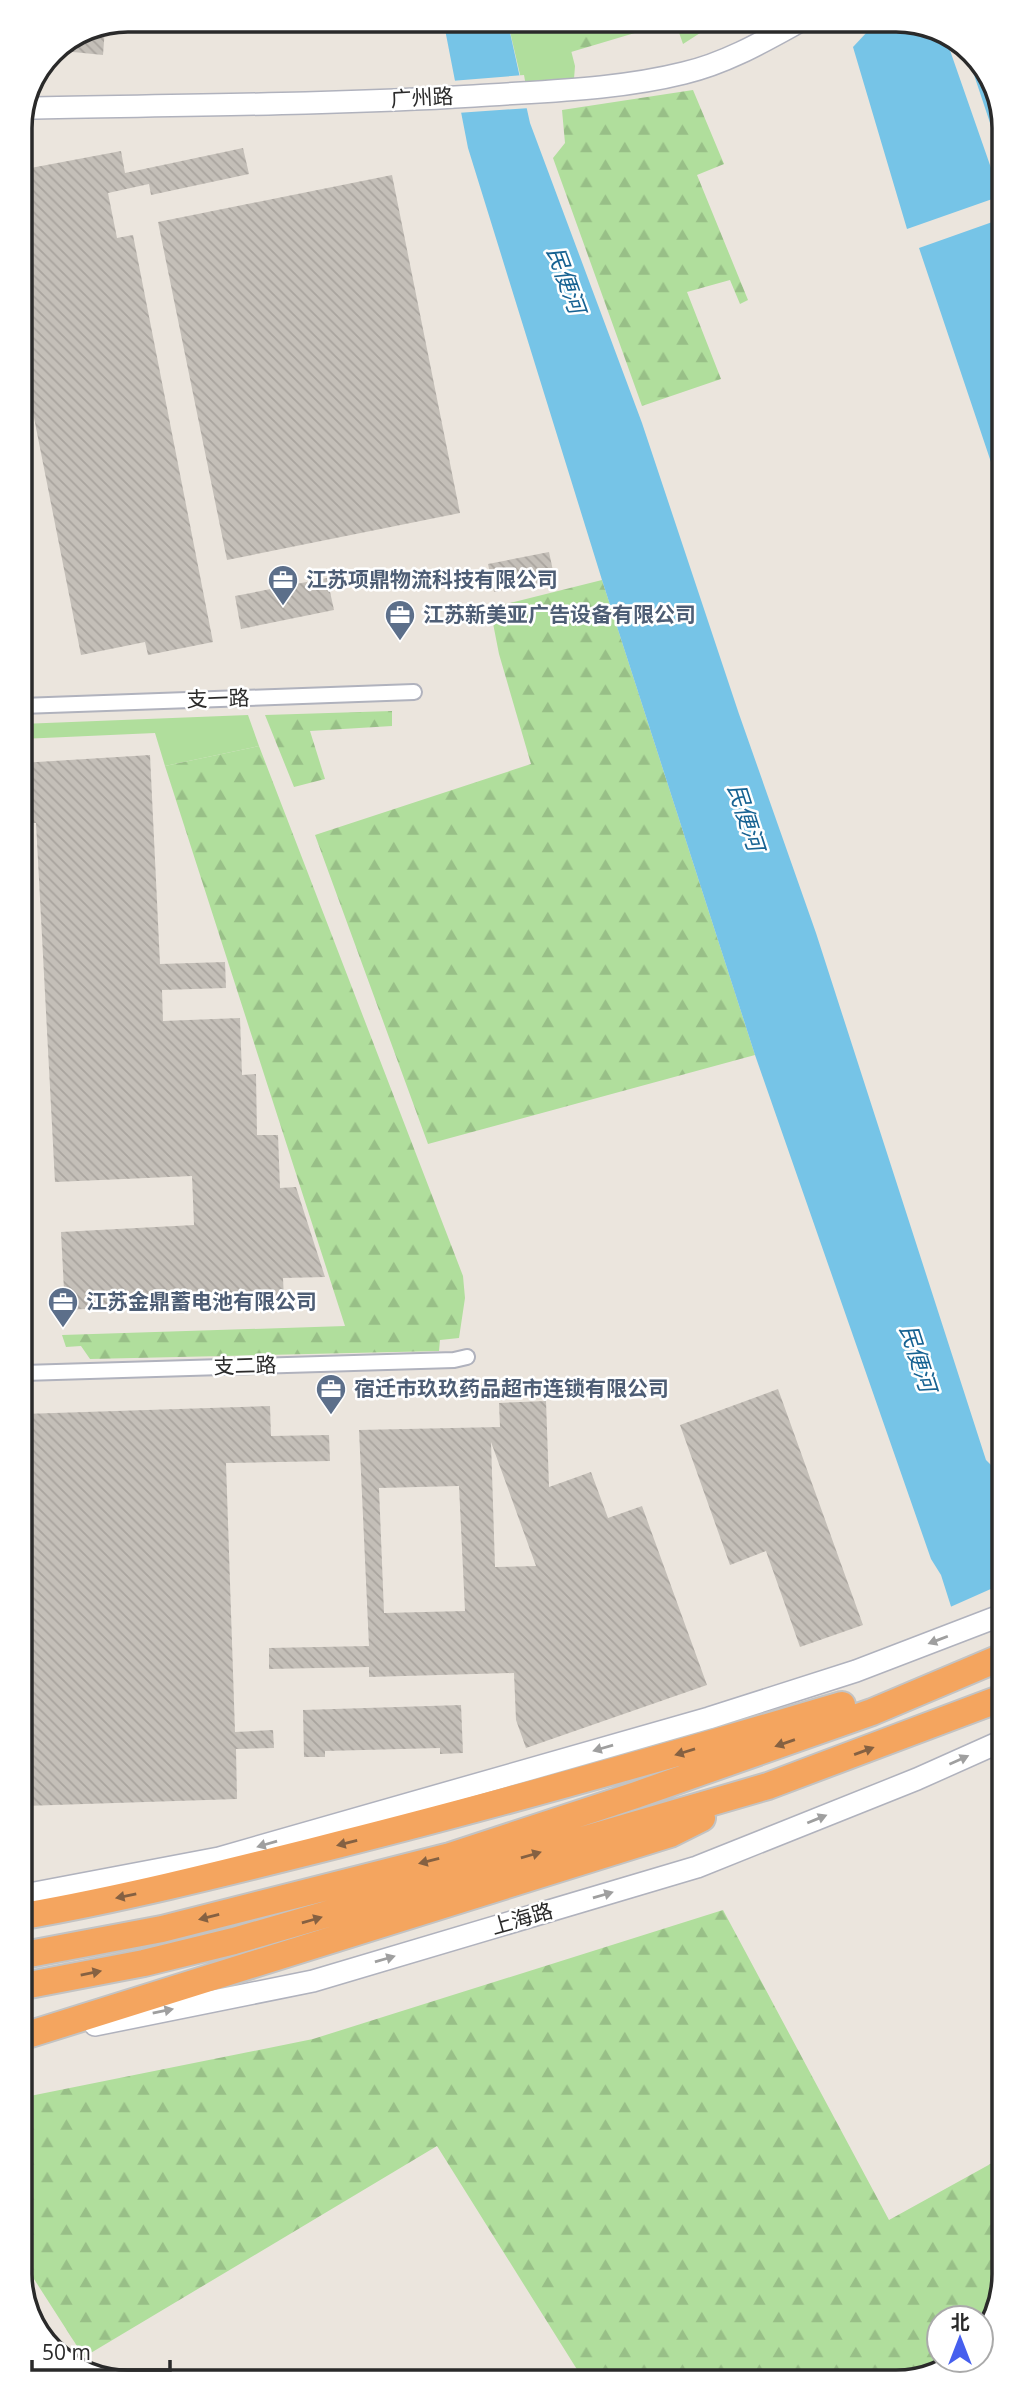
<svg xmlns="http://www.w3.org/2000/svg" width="1023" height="2402" font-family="'Open Sans','Noto Sans SC',sans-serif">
	<defs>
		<pattern id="forest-firs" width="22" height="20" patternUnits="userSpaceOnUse" patternTransform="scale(1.75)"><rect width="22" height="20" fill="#b0de9c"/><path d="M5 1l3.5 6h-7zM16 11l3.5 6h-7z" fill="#98bf87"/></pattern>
		<pattern id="building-back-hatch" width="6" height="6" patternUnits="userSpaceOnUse" patternTransform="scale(1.75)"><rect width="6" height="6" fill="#c4bfb8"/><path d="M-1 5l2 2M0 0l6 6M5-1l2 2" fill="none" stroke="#a9a49e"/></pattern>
	</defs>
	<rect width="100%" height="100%" fill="#ebe5dd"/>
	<path fill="#b0de9c" d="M507 19H563L575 66 574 79 522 83Z
		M248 715 259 746 165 766 155 733 21 739V724Z"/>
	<path fill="url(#forest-firs)" d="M549 19H722L683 44 675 21 561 55Z
		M693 90 724 164 697 175 748 300 740 304 730 280 687 292 721 379 642 406 553 158 565 143 562 110Z
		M602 580 755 1055 428 1144 315 835 531 764 499 654 490 608Z
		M392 711V726L310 731 325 779 294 787 265 715Z
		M259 746 463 1276 465 1298 459 1338 440 1340 439 1351 90 1359 81 1346 66 1347 62 1335 345 1326 165 766Z
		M723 1910 889 2220 1003 2157 1004 2275 985 2335 981 2338V2318H939V2360H953L931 2377 583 2379 437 2146 84 2357 25 2265V2097L313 2039Z"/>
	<path fill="#76c4e7" d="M128 19H277L111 26Z
		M443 19H507L530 123 642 423 739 714 816 933 986 1460 1002 1476V1767L941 1575 931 1559 755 1055 602 580 468 148Z
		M898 20 945 36 998 188V197L907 229 853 47 868 31Z
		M998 220 999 480H997L919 248Z"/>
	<path fill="#ebe5dd" d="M524 75 530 108 457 113 451 81Z
		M1002 1584V1766L999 1767 948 1608Z"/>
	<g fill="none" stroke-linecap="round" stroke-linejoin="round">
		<path stroke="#76c4e7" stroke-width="5" d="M969 52 998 139"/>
	</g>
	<path fill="url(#building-back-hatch)" fill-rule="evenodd" d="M105 28 103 55 53 50Z
		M243 148 249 174 151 195 149 184 108 193 117 238 133 235 213 642 148 655 145 642 81 655 20 347V170L121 151 125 173Z
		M392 175 460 513 227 560 158 222Z
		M549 552 555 580 494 592 488 564Z
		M327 578 334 610 241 629 235 596Z
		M150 755 160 964 225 962 226 988 162 990 163 1021 240 1018 242 1075 256 1074 257 1135H278L280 1188 296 1187 325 1277 283 1278 284 1299 65 1310 61 1232 194 1225 192 1176 55 1182 36 823H21V763Z
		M778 1389 863 1625 800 1647 766 1551 730 1565 680 1425Z
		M546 1401 549 1487 591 1472 608 1518 642 1506 707 1685 526 1748 516 1720 514 1673 369 1677V1667L269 1669V1648L369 1646 359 1430 500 1427 499 1403ZM491 1442 536 1566 495 1567ZM459 1486 465 1611 384 1613 379 1488Z
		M270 1406 271 1436 329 1435 330 1461 226 1463 235 1732 273 1730 274 1748 236 1749 237 1799 24 1806 23 1414Z
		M461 1705 463 1753 440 1754V1748L325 1751V1757H304L303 1710Z"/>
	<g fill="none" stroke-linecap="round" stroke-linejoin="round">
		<g stroke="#b0b2bd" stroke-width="18">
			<path id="street" d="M21 706 414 692
				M23 1373 454 1360 467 1357"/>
		</g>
		<g stroke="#b0b2bd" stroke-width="24">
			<path id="secondary" d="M25 108C175 105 325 105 474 96 544 91 616 90 684 73 727 63 766 40 804 19
				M24 1895 219 1858 709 1718 856 1671 1002 1615
				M95 2025 313 1981 697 1867 917 1779 1002 1741"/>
		</g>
		<g stroke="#c3c3c3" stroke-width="30">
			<path id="highway" d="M24 1916C121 1899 217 1875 313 1851 490 1807 666 1757 842 1705
				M24 1955 162 1929 450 1856 636 1795 872 1712 1002 1657
				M24 1986 144 1963 234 1941 768 1786 1002 1698
				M24 2036 670 1834 702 1818"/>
		</g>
		<use href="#street" stroke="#fff" stroke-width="14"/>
		<use href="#secondary" stroke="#fff" stroke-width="21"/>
		<use href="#highway" stroke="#f4a55f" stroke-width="26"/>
	</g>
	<defs><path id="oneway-solid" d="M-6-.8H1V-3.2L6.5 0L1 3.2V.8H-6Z" transform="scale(1.75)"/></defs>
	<g fill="#9f9f9f">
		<use href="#oneway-solid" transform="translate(938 1640) rotate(159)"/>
		<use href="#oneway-solid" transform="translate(603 1748) rotate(164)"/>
		<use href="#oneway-solid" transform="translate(959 1760) rotate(-24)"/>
		<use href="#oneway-solid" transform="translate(817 1819) rotate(-22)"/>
		<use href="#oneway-solid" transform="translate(267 1844) rotate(164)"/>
		<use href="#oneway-solid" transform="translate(603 1895) rotate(-16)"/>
		<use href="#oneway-solid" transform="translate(385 1959) rotate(-16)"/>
		<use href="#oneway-solid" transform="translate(163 2011) rotate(-11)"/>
	</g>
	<g fill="#856142">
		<use href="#oneway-solid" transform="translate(785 1743) rotate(161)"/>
		<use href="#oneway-solid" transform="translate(864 1751) rotate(-20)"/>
		<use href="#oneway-solid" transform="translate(685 1752) rotate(163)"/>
		<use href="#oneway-solid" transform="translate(347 1843) rotate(166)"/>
		<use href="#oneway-solid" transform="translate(531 1855) rotate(-16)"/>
		<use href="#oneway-solid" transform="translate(429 1861) rotate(166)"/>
		<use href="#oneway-solid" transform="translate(126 1896) rotate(168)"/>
		<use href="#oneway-solid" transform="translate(209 1917) rotate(166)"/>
		<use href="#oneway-solid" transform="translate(312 1920) rotate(-16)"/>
		<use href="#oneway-solid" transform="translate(91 1973) rotate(-11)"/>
	</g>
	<defs>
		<g id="office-pin" transform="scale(1.575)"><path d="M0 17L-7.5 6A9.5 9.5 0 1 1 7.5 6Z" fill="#5c6f8a" stroke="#fff"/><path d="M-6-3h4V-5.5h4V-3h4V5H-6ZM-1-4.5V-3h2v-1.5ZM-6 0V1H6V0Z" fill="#fff"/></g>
	</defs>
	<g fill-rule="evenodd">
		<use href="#office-pin" x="283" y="580"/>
		<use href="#office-pin" x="400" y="615"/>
		<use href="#office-pin" x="63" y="1302"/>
		<use href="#office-pin" x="331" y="1389"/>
	</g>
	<g text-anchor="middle" stroke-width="5" stroke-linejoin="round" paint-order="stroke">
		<g font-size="21" fill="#2a2a2a" stroke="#fff">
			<text transform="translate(422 98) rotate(-3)" y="7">广州路</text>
			<text transform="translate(218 699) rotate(-2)" y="7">支一路</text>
			<text transform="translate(245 1366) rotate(-2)" y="7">支二路</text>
			<text transform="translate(522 1919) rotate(-16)" y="7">上海路</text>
		</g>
		<g font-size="21" font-weight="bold" fill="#4e5e75" stroke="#fff" text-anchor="start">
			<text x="306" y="587">江苏项鼎物流科技有限公司</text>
			<text x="423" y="622">江苏新美亚广告设备有限公司</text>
			<text x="86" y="1309">江苏金鼎蓄电池有限公司</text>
			<text x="354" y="1396">宿迁市玖玖药品超市连锁有限公司</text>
		</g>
		<g font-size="23" font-style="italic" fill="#166292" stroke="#fff">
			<text transform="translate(566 280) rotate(70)" y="8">民便河</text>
			<text transform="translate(746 817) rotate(72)" y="8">民便河</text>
			<text transform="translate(918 1358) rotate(72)" y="8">民便河</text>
		</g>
	</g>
	<path d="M0 0H1023V2402H0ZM128 32H896A96 96 0 0 1 992 128V2274A96 96 0 0 1 896 2370H128A96 96 0 0 1 32 2274V128A96 96 0 0 1 128 32Z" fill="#fff" fill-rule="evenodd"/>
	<path fill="none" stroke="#2a2a2a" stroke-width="3.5" d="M128 32H896A96 96 0 0 1 992 128V2274A96 96 0 0 1 896 2370H128A96 96 0 0 1 32 2274V128A96 96 0 0 1 128 32Z"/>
	<g transform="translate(960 2339)"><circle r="33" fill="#ffffff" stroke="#aaaaaa" stroke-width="2"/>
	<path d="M0-5L12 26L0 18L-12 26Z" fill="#465fee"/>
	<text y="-10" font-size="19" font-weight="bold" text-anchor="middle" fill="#2a2a2a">北</text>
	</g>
	<path d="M32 2360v10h138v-10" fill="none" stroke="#2a2a2a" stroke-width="3.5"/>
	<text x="42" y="2360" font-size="21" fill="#2a2a2a" stroke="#ffffff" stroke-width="5" paint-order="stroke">50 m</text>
</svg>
